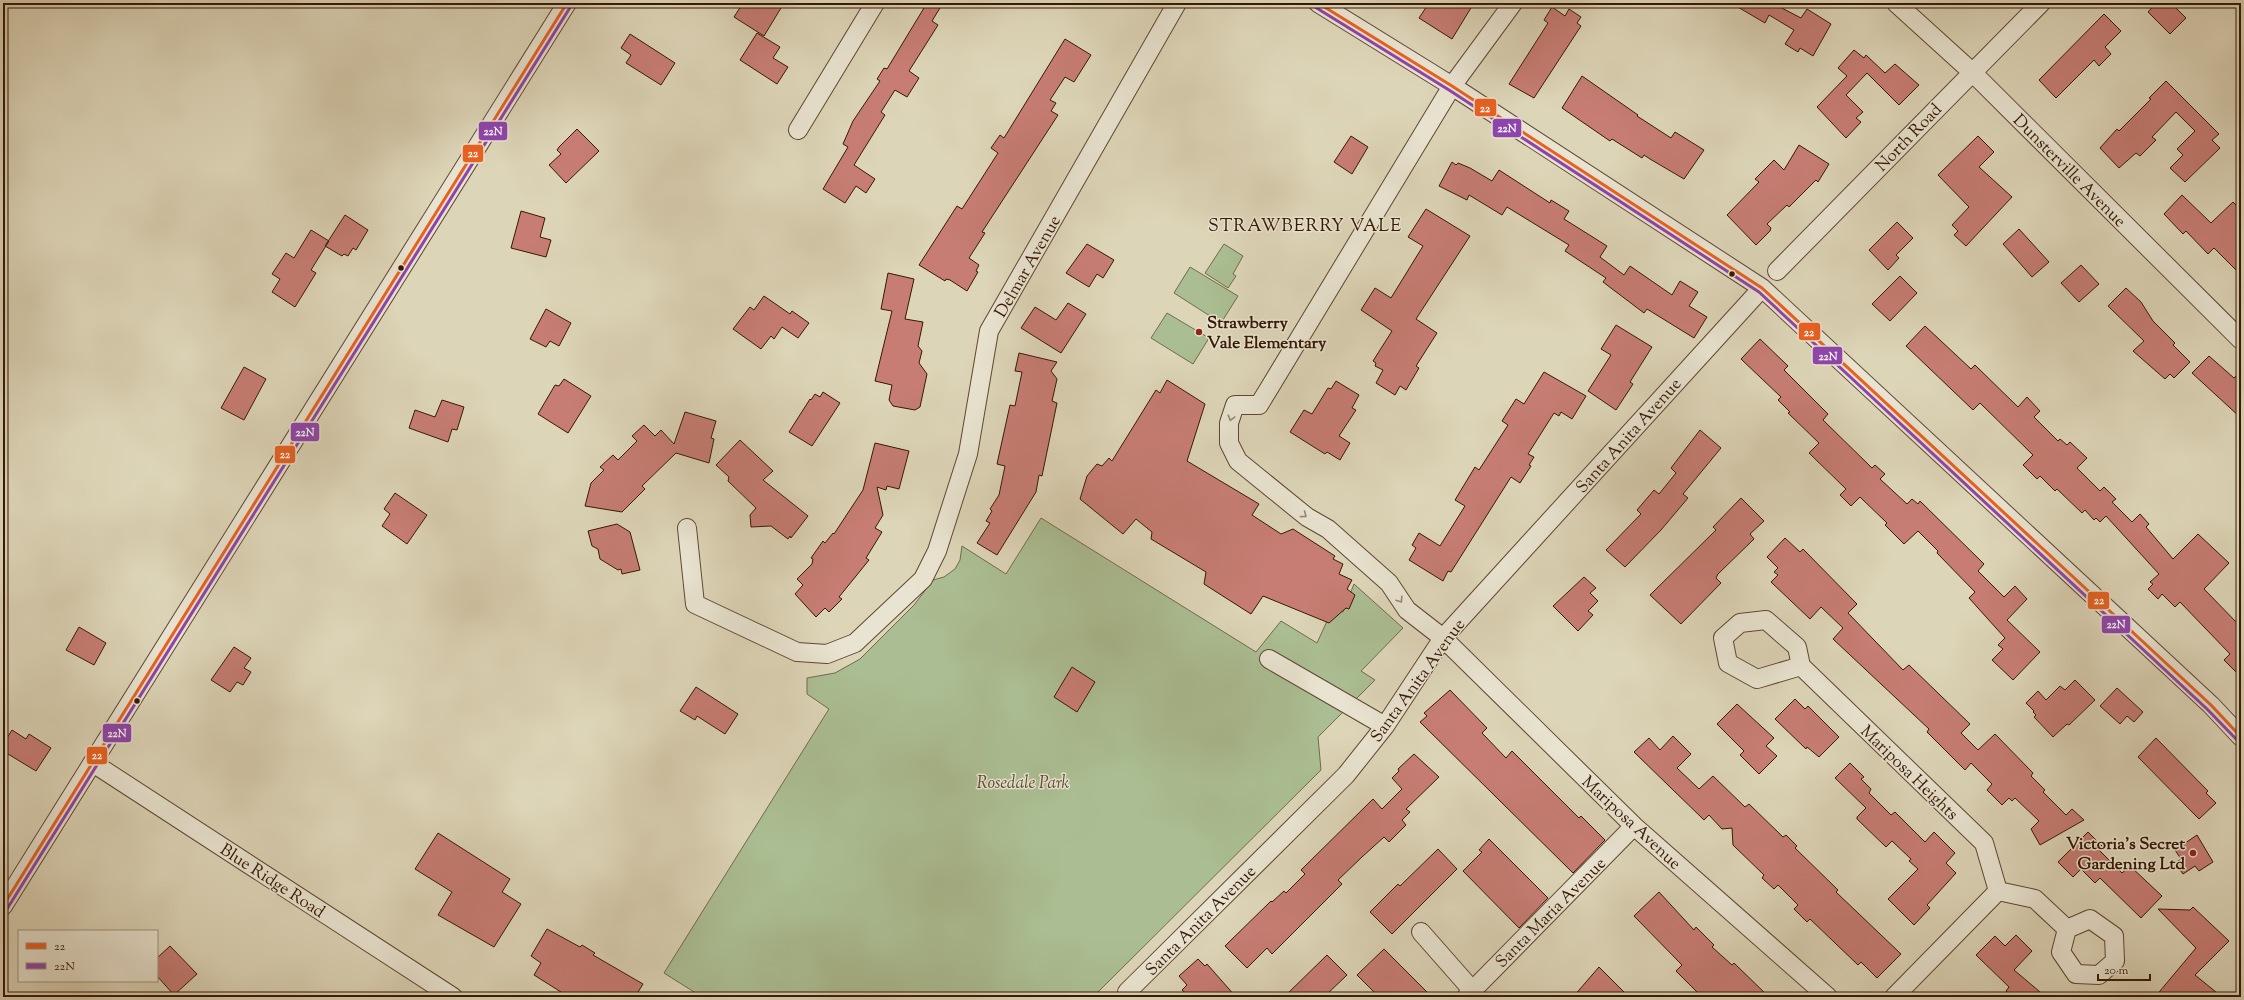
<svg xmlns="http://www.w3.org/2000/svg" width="2244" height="1000" font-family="'Sorts Mill Goudy',serif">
	<rect width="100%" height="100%" fill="#ddd5b8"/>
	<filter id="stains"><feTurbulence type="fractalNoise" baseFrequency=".005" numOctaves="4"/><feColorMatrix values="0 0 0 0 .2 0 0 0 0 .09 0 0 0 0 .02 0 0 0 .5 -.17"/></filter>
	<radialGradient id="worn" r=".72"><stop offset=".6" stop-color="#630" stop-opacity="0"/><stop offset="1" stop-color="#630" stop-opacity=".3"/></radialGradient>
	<path fill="#abbe93" stroke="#706b4c" d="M1224 244 1243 256 1233 274 1236 276 1228 288 1205 273Z
		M1190 267 1238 296 1221 323 1174 293Z
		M1167 313 1209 338 1193 364 1151 338Z
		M1041 518 1256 652 1281 621 1317 643 1333 608 1343 612 1354 584 1403 628 1361 671 1375 680 1318 737 1321 770 1093 997H702L664 973 829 709 807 694V678L835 673 860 659 914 605 933 580 944 577 955 569 960 560 962 546 1006 574Z"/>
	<path fill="#c77d74" stroke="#351805" d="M743 3H784L764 36 734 17Z
		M927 3H943L932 21 938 25 909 71 919 78 907 97 895 90 881 112 885 115 854 165 875 179 866 193 856 186 845 203 823 189 848 147 843 144 853 121 880 81 877 79 884 68 887 69Z
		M1429 3H1474L1452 39 1419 18Z
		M1731 3H1777L1776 5 1801 18 1807 9 1831 24 1813 56 1800 48 1798 52 1785 44 1794 30 1769 15 1765 23Z
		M2156 3H2171L2186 18 2170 34 2148 12Z
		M1552 7 1565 16 1569 9 1581 17 1577 23 1581 26 1534 98 1509 84 1548 23 1544 20Z
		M2104 14 2121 31 2105 47 2111 54 2099 66 2094 60 2056 98 2039 80Z
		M757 33 780 47 773 58 788 67 777 84 740 60Z
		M630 34 675 63 661 85 626 63 631 55 621 48Z
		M1065 39 1091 55 1074 82 1065 77 1050 100 1056 103 1051 111 1058 115 982 232 985 233 969 258 979 265 976 271 978 272 967 291 950 280 946 279 945 281 919 265 957 206 962 209 998 153 991 148 1000 135 1004 138Z
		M1854 50 1864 58 1866 55 1885 73 1895 64 1919 85 1899 105 1867 73 1846 95 1863 112 1856 118 1861 122 1846 138 1817 107 1847 76 1838 68Z
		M1582 76 1638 115 1637 116 1671 138 1675 132 1704 150 1684 179 1650 159 1644 155 1642 158 1612 139 1610 141 1562 108Z
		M2166 81 2219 134 2212 140 2220 148 2185 182 2170 168 2183 155 2177 149 2195 131 2176 112 2152 137 2156 140 2140 156 2136 153 2119 168 2100 148 2117 129 2119 131 2151 99 2149 98Z
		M577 129 599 151 566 183 549 165 561 154 557 150 559 147Z
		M1351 136 1368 147 1352 174 1334 162Z
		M1978 136 1994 152 1979 167 2012 197 1966 246 1954 235 1958 231 1952 225 1969 207 1938 175Z
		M1799 145 1829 164 1818 182 1816 180 1789 207 1787 205 1767 224 1771 228 1770 231 1756 245 1727 215 1759 182 1755 179 1774 160 1784 170Z
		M1452 162 1456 165 1458 163 1470 168 1492 181 1499 170 1550 203 1551 200 1569 211 1564 219 1607 246 1600 257 1624 275 1630 266 1672 295 1680 281 1698 292 1689 306 1707 317 1694 338 1647 309 1644 313 1603 282 1606 278 1565 251 1569 245 1507 207 1502 215 1469 195 1467 200 1439 186Z
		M2182 195 2211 223 2233 202 2241 210V275L2214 248 2208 254 2186 231 2183 234 2164 214Z
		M1426 209 1470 236 1416 319 1437 333 1416 366 1419 368 1406 390 1400 386 1395 395 1376 383 1383 370 1375 366 1376 363 1373 361 1392 331 1361 310 1375 288 1391 298 1423 246 1408 237Z
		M521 211 545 218 540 237 551 240 546 257 511 248Z
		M345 215 368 230 356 250 353 248 348 256 344 254 342 256 325 246Z
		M1897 222 1913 238 1896 255 1899 258 1888 270 1869 250Z
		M2019 229 2049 262 2032 277 2003 244Z
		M311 230 329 241 311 270 316 273 295 307 272 292 280 279 272 274 286 253 294 258Z
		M1087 244 1114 260 1103 278 1097 274 1089 287 1066 273Z
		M2081 265 2099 284 2079 302 2061 283Z
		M888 273 914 279 905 319 923 322 918 346 922 351 919 363 927 374 920 407 915 410 893 406 889 400 892 385 875 381 892 311 881 309Z
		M1900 276 1917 293 1890 321 1872 304Z
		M2126 288 2141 302 2153 321 2175 343 2173 345 2190 362 2174 378 2170 374 2165 379 2133 351 2144 341 2108 306Z
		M764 296 790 314 792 311 809 323 798 338 782 327 774 339 771 336 761 349 733 329 750 307 754 310Z
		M1068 303 1086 314 1061 353 1021 328 1035 307 1056 320Z
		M546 309 571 323 559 346 550 341 546 347 530 339Z
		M1616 325 1652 347 1630 382 1633 384 1616 410 1588 391 1611 355 1601 349Z
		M1925 326 1971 369 1975 365 2018 407 2027 397 2040 411 2034 417 2058 441 2060 439 2067 445 2070 442 2087 458 2077 468 2100 491 2104 487 2116 499 2112 502 2132 522 2140 514 2149 524 2146 527 2173 559 2198 534 2229 563 2204 589 2241 627V677L2224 660 2230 654 2180 602 2175 607 2162 594 2158 599 2148 589 2153 584 2150 582 2159 574 2106 516 2100 522 2096 518 2094 520 2085 510 2082 513 2057 489 2055 491 2040 476 2037 479 2023 465 2033 455 1980 403 1973 410 1906 346Z
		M1760 339 1788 366 1784 370 1828 414 1823 420 1872 468 1875 465 1885 474 1880 479 1907 504 1912 499 1918 504 1920 501 1984 564 1978 571 2004 597 2015 586 2027 599 2007 620 2040 652 2013 680 1992 660 2003 649 1998 645 2005 638 1969 598 1975 592 1937 553 1938 551 1918 531 1904 544 1885 525 1887 523 1860 497 1851 506 1840 495 1846 489 1809 453 1819 443 1788 413 1790 412 1778 400 1781 397 1741 359Z
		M1019 353 1057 362 1051 371 1057 379 1052 401 1057 403 1042 476 1039 475 1036 492 997 555 977 543 990 523 986 521 992 511 990 509 999 495 1005 466 997 464 1010 405 1015 406 1022 372 1015 371Z
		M2209 356 2234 378 2241 371V418L2192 373Z
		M244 367 266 379 244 420 221 408Z
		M1544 372 1586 396 1572 419 1561 412 1559 416 1554 413 1528 454 1534 457 1529 465 1531 466 1520 483 1511 477 1451 572 1448 571 1443 581 1409 560 1416 548 1412 545 1419 533 1440 546 1465 506 1455 500 1475 467 1479 470 1508 425 1502 421 1516 399 1524 404Z
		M564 379 591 396 568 433 538 414 555 385 559 386Z
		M1167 380 1205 404 1187 461 1259 504 1252 515 1281 534 1293 529 1335 556 1333 559 1343 564 1339 574 1352 580 1347 589 1355 595 1349 609 1346 608 1329 623 1263 596 1251 614 1204 584 1206 572 1151 539 1152 532 1136 519 1123 534 1080 499 1087 476 1097 464 1102 466 1109 458 1112 461 1156 390 1160 393Z
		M1336 381 1359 395 1352 408 1356 410 1339 436 1350 443 1340 460 1327 452 1325 454 1290 432 1304 410 1312 414 1328 388 1331 389Z
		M823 392 840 403 812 446 789 432 810 399 811 400 815 394 820 397Z
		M442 400 464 407 457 430 452 429 448 442 409 428 415 410 435 417Z
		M685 412 716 421 711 438 714 439 709 463 676 453 642 486 645 489 622 512 585 506 591 483 604 470 600 467 613 455 618 460 637 441 632 436 644 425 655 436 661 430 674 444Z
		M1700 430 1721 448 1683 494 1688 498 1661 530 1625 567 1606 550 1641 514 1637 510 1654 490 1659 494 1676 473 1671 468Z
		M740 440 773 471 763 480 808 516 791 538 790 536 788 539 771 526 751 527 750 515 756 508 728 481 729 477 716 465Z
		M875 443 909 451 899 489 887 486 886 490 877 487 883 515 875 528 882 532 866 558 869 560 839 597 842 599 829 612 825 608 816 617 795 594 803 585 797 579 812 564 813 559 811 558 823 541 825 543 833 533 834 534 863 490Z
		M395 493 427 515 407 544 382 526 390 514 384 509Z
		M1741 498 1764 521 1750 534 1754 539 1718 574 1716 578 1721 583 1681 624 1650 595 1716 530 1713 527Z
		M617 524 630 532 640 570 622 574 621 569 618 570 600 559 598 549 592 546 588 531Z
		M1785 538 1800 552 1803 549 1857 604 1848 613 1903 670 1909 665 1970 724 1961 733 1978 750 1995 734 2033 773 2031 776 2045 790 2043 792 2066 815 2072 809 2084 820 2040 845 2031 829 2039 821 2015 798 2012 801 2009 798 2002 805 1987 790 1992 784 1971 763 1965 770 1927 732 1929 729 1833 639 1843 628 1821 607 1810 619 1771 582 1778 575 1774 572 1778 568 1767 557Z
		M1584 577 1596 588 1590 593 1598 601 1588 611 1593 615 1578 631 1553 606Z
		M79 627 106 643 94 665 66 650Z
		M234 647 251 658 244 668 251 672 243 685 237 682 230 692 211 680Z
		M1072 667 1095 682 1077 712 1054 697Z
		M2075 680 2095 700 2069 725 2067 724 2053 737 2034 717 2036 715 2033 712 2034 711 2026 703 2038 691 2046 700 2060 686 2065 690Z
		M696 687 738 714 725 734 697 716 695 720 680 711Z
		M2117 688 2143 712 2134 722 2127 716 2120 724 2100 706Z
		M1450 690 1487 728 1482 733 1506 758 1512 751 1579 818 1581 816 1605 840 1573 873 1420 722 1427 716 1424 713Z
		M1795 699 1805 709 1808 706 1839 737 1819 757 1807 747 1806 749 1775 719Z
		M1737 704 1774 738 1766 746 1777 756 1759 774 1740 755 1744 751 1717 724Z
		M12 730 26 739 29 734 51 748 36 771 3 751V744Z
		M1673 736 1691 754 1677 768 1699 789 1713 776 1745 807 1749 804 1783 837 1786 835 1797 846 1795 848 1838 890 1836 892 1901 954 1877 978 1861 962 1858 965 1810 919 1807 922 1794 909 1798 905 1778 885 1774 889 1762 878 1764 875 1733 845 1732 828 1722 829 1709 815 1704 820 1634 752 1649 738 1660 750Z
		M2156 738 2208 791 2206 793 2216 803 2199 819 2138 757Z
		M1414 754 1439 777 1406 809 1410 812 1402 820 1406 825 1389 842 1384 837 1362 857 1338 880 1342 884 1272 954 1267 948 1247 968 1225 946 1271 901 1272 902 1284 891 1286 893 1305 874 1301 870 1373 799 1382 809 1402 789 1392 778 1399 771 1398 769Z
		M1850 763 1864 777 1861 779 1871 789 1869 793 1891 815 1895 812 1925 842 1934 832 1955 853 1946 863 1956 873 1927 905 1930 908 1914 925 1888 899 1918 869 1909 861 1911 859 1892 841 1886 847 1857 819V817L1866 808 1835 778Z
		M2088 832 2103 847 2099 850 2122 873 2130 866 2162 896 2141 918 2100 878 2095 883 2081 869 2073 877 2058 862Z
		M438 833 510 879 502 892 521 904 494 947 438 915 452 892 415 869Z
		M2197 835 2213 862 2199 871 2195 866 2183 874 2175 863 2181 859 2175 850Z
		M1489 839 1548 898 1519 928 1463 871 1482 852 1479 850Z
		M1438 849 1457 869 1392 934 1370 912 1398 884 1400 886Z
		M1659 892 1694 930 1696 927 1714 945 1712 947 1732 965 1734 963 1769 997H1702L1676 971 1682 965 1634 916Z
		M2193 907 2229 941 2195 975 2222 997H2155L2196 948 2158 909 2190 910Z
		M547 929 580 947 582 945 595 953 593 955 643 984 635 997H558L561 992 534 975 541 963 531 956Z
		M2016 935 2032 951 2014 970 2046 997H2014L2006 991 2009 987 1976 955 1995 936 2005 946Z
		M170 946 197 974 174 995 157 976V958Z
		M1384 949 1432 997H1379L1357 975Z
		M1327 955 1347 975 1324 997H1284Z
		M1198 959 1205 966 1207 964 1236 997H1190L1182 990 1187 985 1179 976Z
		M1599 967 1629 997H1573Z"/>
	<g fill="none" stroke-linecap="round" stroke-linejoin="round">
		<g stroke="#5f4732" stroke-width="20">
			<path id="minor" d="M1318 3 1452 86 1762 288 2211 705 2241 737
				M1513 3 1452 86 1259 405H1235L1229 423V443L1238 461 1307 517 1328 529 1389 583 1407 610 1443 638 1634 826 1828 997
				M1896 3 1972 72 2241 340
				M798 130 875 3
				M1777 271 2041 3
				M687 528 695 604 797 652 827 654 855 643 923 579 937 551 968 454 989 331 1177 3
				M1269 659 1385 726
				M1801 666 1757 679 1728 663 1723 638 1740 623 1766 620 1797 647 1801 666 1984 843 1998 891
				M93 763 453 997
				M1998 891 2035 899 2067 929 2061 952 2076 974 2099 975 2115 961 2114 936 2090 919 2067 929
				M3 906 567 3
				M1421 932 1472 990
				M1132 997 1127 992 1346 775 1385 726 1443 638 1762 288
				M1466 997 1634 826
				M1894 997 1998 891"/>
		</g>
		<use href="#minor" stroke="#e9e4d1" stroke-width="18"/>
		<g stroke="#e9e4d1" stroke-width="6">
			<path id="bus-1" d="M1318 3 1452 86 1762 288 2211 705 2241 737
				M3 906 567 3"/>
		</g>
		<g stroke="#e9e4d1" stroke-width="6">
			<path id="bus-2" d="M1315 7 1449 90 1759 292 2207 709 2237 740
				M7 909 571 6"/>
		</g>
		<use href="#bus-1" stroke="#e96121" stroke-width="3"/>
		<use href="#bus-2" stroke="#8e44ad" stroke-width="3"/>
	</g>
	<defs><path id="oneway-chevron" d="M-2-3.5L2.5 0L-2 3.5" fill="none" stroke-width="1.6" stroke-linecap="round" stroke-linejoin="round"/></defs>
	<g stroke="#988875">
		<use href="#oneway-chevron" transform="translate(1231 418) rotate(105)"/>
		<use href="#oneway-chevron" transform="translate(1304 515) rotate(37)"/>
		<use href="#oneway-chevron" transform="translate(1400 600) rotate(57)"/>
	</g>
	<g fill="#351805" stroke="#e9e4d1" stroke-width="1.5">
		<circle cx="401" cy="268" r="3.5"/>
		<circle cx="1732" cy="274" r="3.5"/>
		<circle cx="137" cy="701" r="3.5"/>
	</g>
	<g fill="#8f2418" stroke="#e9e4d1" stroke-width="1.5">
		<circle cx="1199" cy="332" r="4"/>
		<circle cx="2193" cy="853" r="4"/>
	</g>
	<g text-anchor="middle" stroke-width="3" stroke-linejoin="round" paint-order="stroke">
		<g font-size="17" fill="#351805" stroke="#e9e4d1">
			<text transform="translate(1908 137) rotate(-46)" y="6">North Road</text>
			<text transform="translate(2070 170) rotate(45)" y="6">Dunsterville Avenue</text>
			<text transform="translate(1027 266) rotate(-60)" y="6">Delmar Avenue</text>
			<text transform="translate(1628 435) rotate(-48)" y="6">Santa Anita Avenue</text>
			<text transform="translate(1417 680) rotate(-54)" y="6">Santa Anita Avenue</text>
			<text transform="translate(1910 772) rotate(44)" y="6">Mariposa Heights</text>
			<text transform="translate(1632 822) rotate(43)" y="6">Mariposa Avenue</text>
			<text transform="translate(273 880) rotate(33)" y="6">Blue Ridge Road</text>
			<text transform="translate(1550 912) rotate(-45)" y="6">Santa Maria Avenue</text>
			<text transform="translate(1200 920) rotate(-45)" y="6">Santa Anita Avenue</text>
		</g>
		<g font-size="17" font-weight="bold" fill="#351805" stroke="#e9e4d1" text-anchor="start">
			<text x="1207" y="328">Strawberry<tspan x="1207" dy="20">Vale Elementary</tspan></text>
			<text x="2185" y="849" text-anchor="end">Victoria's Secret<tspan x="2185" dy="20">Gardening Ltd</tspan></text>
		</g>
		<g font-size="17" font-style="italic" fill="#584a30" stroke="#e9e4d1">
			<text x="1023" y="788">Rosedale Park</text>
		</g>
		<g font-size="18" letter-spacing="1" fill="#351805" stroke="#e9e4d1">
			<text x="1305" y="231">STRAWBERRY VALE</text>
		</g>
	</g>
	<g stroke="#e9e4d1" stroke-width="1.5">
		<rect x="1474" y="98" width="23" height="19" rx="4" fill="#e96121"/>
		<rect x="1492" y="118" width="30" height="20" rx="4" fill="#8e44ad"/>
		<rect x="478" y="121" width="30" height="20" rx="4" fill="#8e44ad"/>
		<rect x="462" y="144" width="22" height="19" rx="4" fill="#e96121"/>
		<rect x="1798" y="322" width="23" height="19" rx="4" fill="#e96121"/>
		<rect x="1812" y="346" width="31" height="19" rx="4" fill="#8e44ad"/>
		<rect x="290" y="422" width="30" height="20" rx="4" fill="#8e44ad"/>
		<rect x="274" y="445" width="22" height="19" rx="4" fill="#e96121"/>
		<rect x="2087" y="591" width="23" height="19" rx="4" fill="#e96121"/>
		<rect x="2101" y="615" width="30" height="19" rx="4" fill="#8e44ad"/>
		<rect x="102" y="723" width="30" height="20" rx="4" fill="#8e44ad"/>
		<rect x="86" y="746" width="22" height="19" rx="4" fill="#e96121"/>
	</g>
	<g font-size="11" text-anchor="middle" font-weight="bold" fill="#fff">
		<text x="1485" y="112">22</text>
		<text x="1507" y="132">22N</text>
		<text x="493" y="135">22N</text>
		<text x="473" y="157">22</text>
		<text x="1809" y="336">22</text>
		<text x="1828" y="360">22N</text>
		<text x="305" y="436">22N</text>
		<text x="285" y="458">22</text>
		<text x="2099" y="604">22</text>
		<text x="2116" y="628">22N</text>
		<text x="117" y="737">22N</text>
		<text x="97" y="759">22</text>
	</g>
	<rect width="2244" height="1000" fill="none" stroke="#ddd5b8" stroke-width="16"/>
	<rect x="4" y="4" width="2236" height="992" fill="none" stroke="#351805" stroke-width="2"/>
	<rect x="8" y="8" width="2228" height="984" fill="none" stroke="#351805"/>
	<rect x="18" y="930" width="140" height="52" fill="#e9e4d1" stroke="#a1927f"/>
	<rect x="26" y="943" width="20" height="6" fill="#e96121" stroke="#a1927f"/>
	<text x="54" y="950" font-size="12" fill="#351805">22</text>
	<rect x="26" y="963" width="20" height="6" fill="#8e44ad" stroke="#a1927f"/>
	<text x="54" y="970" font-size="12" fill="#351805">22N</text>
	<path d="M2098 974v6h52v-6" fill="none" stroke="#351805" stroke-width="2"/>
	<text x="2104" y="974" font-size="12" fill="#351805" stroke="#e9e4d1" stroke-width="3" paint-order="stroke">20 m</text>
	<rect width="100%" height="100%" filter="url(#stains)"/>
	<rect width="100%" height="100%" fill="url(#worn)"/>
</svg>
